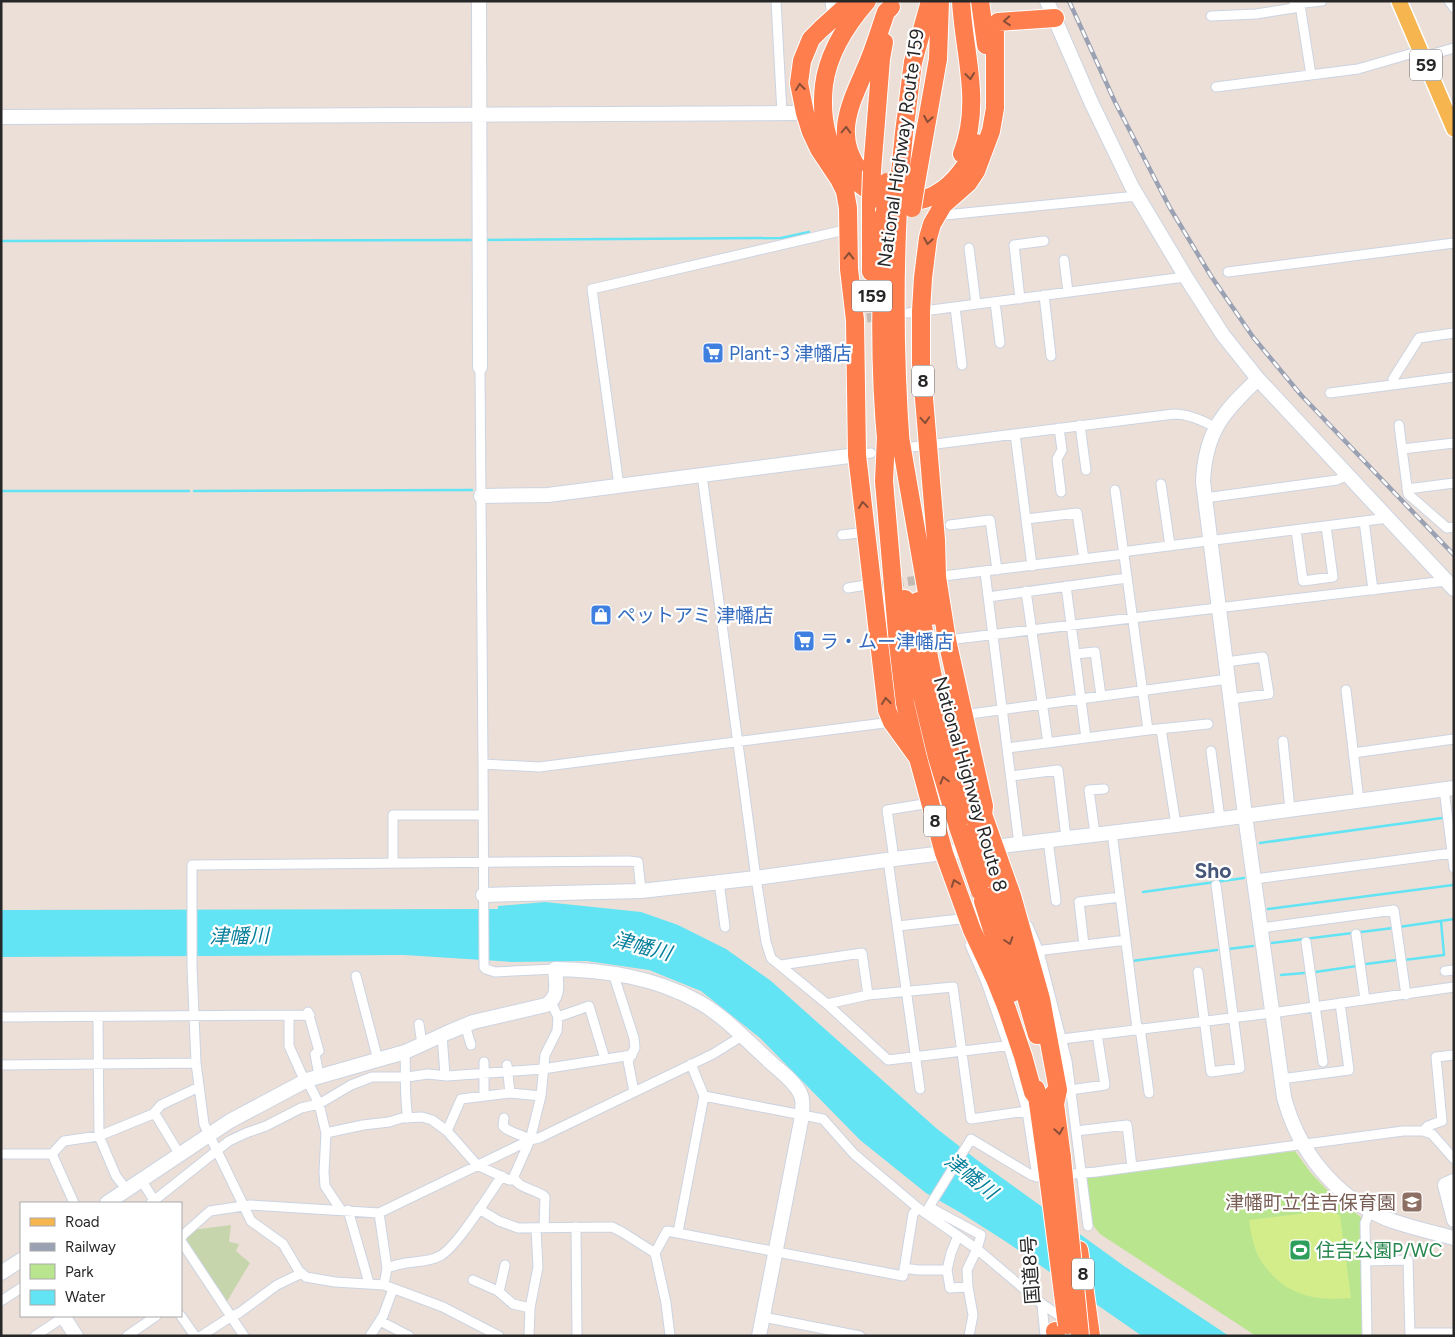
<svg xmlns="http://www.w3.org/2000/svg" width="1455" height="1337" font-family="Figtree,'Noto Sans JP',sans-serif">
	<rect width="100%" height="100%" fill="#ebdfd7"/>
	<path fill="#bae58f" d="M1295 1151 1311 1173 1331 1194 1362 1218 1363 1336H1256L1100 1234 1092 1224 1086 1176Z"/>
	<path fill="#c7d5ad" d="M231 1225 229 1242 239 1244 236 1251 250 1263 226 1303 184 1238 192 1230Z"/>
	<path fill="#d3ed8a" d="M1332 1210 1340 1216 1351 1298C1318 1301 1290 1297 1268 1270 1265 1266 1261 1262 1259 1257 1253 1246 1251 1233 1249 1220Z"/>
	<path fill="#63e4f4" d="M545 902 641 912 678 925 726 949 771 981 936 1128 977 1160 1124 1266 1229 1336H1142L1008 1243 961 1213 926 1193 860 1140 760 1038 701 991 649 970 587 961 512 962 404 955 1 957V910L498 909V906Z"/>
	<g fill="none" stroke-linecap="round" stroke-linejoin="round">
		<path stroke="#63e4f4" stroke-width="2.5" d="M483 240 781 238 809 232
			M1 241 475 240
			M1 491H189
			M194 491 472 490
			M1260 843 1442 818
			M1143 892 1244 878
			M1268 909 1453 885
			M1399 927 1454 919
			M1272 943 1393 928
			M1228 949 1253 946
			M1404 960 1444 955 1441 921
			M1132 961 1217 950
			M1366 964 1397 960
			M1315 972 1357 966
			M1281 975 1304 973"/>
		<path stroke="#c4bab4" stroke-width="9" stroke-dasharray="9 4.5" stroke-linecap="butt" d="M867 318 882 316
			M881 585 926 579"/>
		<g stroke="#ccd4e1" stroke-width="11">
			<path id="street" d="M776 1 782 114
				M830 1 832 18
				M1294 1V3L1300 5 1311 75
				M1449 1 1454 8
				M1211 16 1256 14 1294 8 1304 3 1322 1
				M1422 57 1454 48
				M1216 87 1358 69 1420 51
				M939 210 945 215 1137 196
				M969 248 976 304
				M1064 260 1068 292
				M1228 272 1454 243
				M1044 295 1051 356
				M1020 299 1014 245 1044 241
				M995 302 1000 343
				M955 307 962 365
				M908 313 1185 277
				M480 367 483 764
				M1394 385 1393 379 1419 338 1454 333
				M1330 393 1454 377
				M1080 425 1086 470
				M1399 425 1402 449
				M1059 428 1062 450 1057 459 1061 492
				M1015 434 1032 566
				M1454 443 1402 449 1408 494 1447 528 1454 527
				M912 447 1174 414C1188 414 1204 421 1216 428
				M857 455 871 453
				M702 475 756 878 766 942 771 958 827 1004 888 1060 1013 1045
				M1161 484 1170 546
				M619 486 592 289 849 229
				M1407 489 1454 483
				M1115 490 1148 730
				M1205 498 1337 480 1348 475
				M1026 519 1077 513 1084 559
				M1364 521 1373 590
				M950 525 990 520 997 570
				M1296 530 1303 581 1333 577 1326 526
				M842 535 866 532
				M985 572 1019 844
				M935 577 1124 554 1129 551 1388 518
				M1066 586 1086 738
				M848 588 872 584
				M1026 591 1048 743
				M988 597 1127 578
				M947 640 1446 581
				M1075 654 1095 652 1101 696
				M1226 662 1263 657 1269 694 1230 699
				M1346 690 1359 801
				M963 715 1228 679
				M1161 729 1176 825
				M1283 741 1290 809
				M1007 748 1148 730 1208 724
				M1211 751 1220 819
				M1353 753 1454 739
				M1011 776 1058 770 1066 838
				M1444 789 1454 868
				M1112 832 1137 1029
				M1095 834 1089 790 1104 789
				M1048 840 1056 901
				M894 859 887 810 930 803
				M888 860 920 1089
				M393 863V815H482
				M1255 879 1452 853
				M719 882 725 927
				M898 926 960 919
				M1028 926 1039 952 1067 1061 1088 1226
				M1261 928 1394 910 1406 995
				M1356 934 1365 1000
				M1306 942 1323 1062
				M970 945 986 982 1008 1045 1027 1111 1037 1177
				M1084 945 1079 902 1120 897
				M1039 952 1044 950 1126 940
				M781 965 862 953 868 995
				M555 969 495 972 486 969 484 967 483 764 539 767 892 722
				M1445 971 1454 970
				M1198 972 1211 1072 1240 1068 1216 885
				M613 973 634 1038 635 1048 628 1061 634 1092
				M356 976 378 1060
				M827 1004 868 995 953 987 971 1119 1027 1111
				M308 1012 319 1051 315 1054 319 1075
				M289 1016V1046L302 1075 307 1080 319 1104 326 1133 324 1172 325 1186 341 1210
				M1 1017 310 1015
				M98 1017 99 1136 116 1176 127 1190
				M558 1017 589 1006 605 1059
				M419 1024 422 1044
				M465 1025 471 1045
				M1140 1028 1149 1093
				M442 1035 445 1075
				M1054 1040 1279 1012 1454 987
				M405 1052C406 1074 404 1096 408 1118
				M484 1062V1096
				M691 1064 704 1096 823 1119 854 1154 918 1208 977 1249 1042 1304 1066 1320
				M1 1065 196 1063
				M507 1065 510 1093
				M1281 1079 1349 1070 1340 1003
				M1070 1090 1105 1085 1097 1034
				M153 1114 161 1105 199 1087
				M504 1118 503 1126C509 1133 522 1134 530 1140
				M447 1131 461 1099 510 1093 541 1096
				M1076 1131 1127 1125 1132 1167
				M1423 1131 1428 1126 1442 1121 1436 1057 1454 1055
				M326 1133 363 1125 389 1122 402 1118 422 1117 432 1120 447 1131 477 1165 509 1180H515
				M1 1154H52L74 1203
				M52 1154 64 1141 99 1136 153 1114 157 1117 180 1155
				M141 1180 156 1203
				M151 1203 229 1141 246 1133 266 1126 301 1108 319 1104 351 1085 372 1077H407L428 1074 447 1076 543 1069 632 1055
				M479 1209 499 1221 518 1228 612 1227 622 1232 655 1253 666 1303 670 1336
				M348 1210 369 1283
				M379 1213 387 1268
				M544 1227 545 1197C537 1189 516 1189 514 1176L530 1140 541 1096 545 1055 557 1031 558 1017 551 1002
				M576 1227 577 1336
				M678 1232 704 1096
				M181 1239 183 1235 210 1211 250 1205 379 1213 530 1140 539 1138 713 1054 742 1036
				M181 1241 244 1336
				M655 1253 667 1231 903 1276 913 1214 918 1208
				M1366 1261 1408 1260 1410 1336
				M904 1268 918 1270H947L950 1288 968 1287
				M947 1270 951 1253 958 1236
				M473 1280 498 1291 513 1304 530 1308
				M384 1285 387 1268C393 1266 399 1264 406 1263 417 1261 429 1262 440 1256 457 1247 489 1194 502 1176
				M499 1292 505 1265
				M1 1301 21 1288
				M1042 1304 1045 1336
				M181 1316 195 1336
				M763 1317 860 1336
				M380 1321 409 1336
				M1410 1333H1454
				M35 1336 65 1316
				M127 1336 156 1316
				M201 1336 232 1316 239 1313 277 1285 302 1273
				M370 1336 383 1316 393 1289
				M499 1336 443 1307 384 1285 335 1282 306 1277 299 1271 283 1244 251 1221 204 1124 196 1063 192 967V865L629 861 638 862 641 891
				M529 1336 530 1308 538 1267 536 1229
				M969 1336 973 1315 968 1287 967 1270 977 1249 981 1235 929 1207 971 1139 1031 1175 1037 1177 1096 1172 1403 1131H1423L1432 1134 1454 1159
				M1367 1336 1365 1223 1370 1211"/>
		</g>
		<g stroke="#ccd4e1" stroke-width="16">
			<path id="secondary" d="M479 1 480 367
				M1047 1 1091 102 1132 187 1187 279 1223 335 1258 379 1454 589
				M1 117 805 113
				M1258 379C1223 412 1205 432 1203 482L1245 815 1284 1097C1298 1151 1335 1197 1387 1219 1409 1227 1431 1232 1454 1238
				M481 496 548 495 857 455
				M483 895 641 891 756 878 894 859 1176 825 1454 788
				M1454 1181 1445 1185 1454 1220
				M107 1203 230 1121 307 1080 405 1052 449 1032 473 1022 546 1005C560 997 556 983 555 969 605 970 655 977 699 1002 724 1016 745 1039 766 1058 777 1069 793 1079 800 1093 804 1100 802 1109 802 1116L759 1336
				M1 1273 21 1260
				M63 1316 76 1336"/>
		</g>
		<g stroke="#fff" stroke-width="18">
			<path id="primary" d="M1399 1 1454 129"/>
		</g>
		<g stroke="#fff" stroke-width="20">
			<path id="highway" d="M852 1 821 29 811 39 802 61 799 83 805 113 811 132 819 149 839 179 845 191 848 208 849 269 855 320 857 455 887 710 892 722 918 758
				M867 1C846 25 828 53 824 85 822 102 823 121 828 138 844 185 897 223 944 189 959 177 970 161 976 143
				M961 1C964 54 982 103 962 154
				M980 1 986 45
				M860 171C831 135 853 99 868 63 875 46 880 29 886 12L891 7
				M872 171 881 59 884 42
				M916 183 938 59 940 1
				M899 184 904 133 913 62 930 1
				M898 208C894 288 895 368 901 449
				M885 212C880 291 879 370 887 449
				M871 272V200
				M886 437 884 481 898 644 905 703 918 758 944 853 972 930 995 979 1007 1009 1023 1056 1033 1092 1038 1099
				M900 437 931 616
				M905 599 918 679 937 757 958 827
				M918 601 941 718 970 824
				M979 803 1012 896 1041 999 1058 1090 1055 1104
				M983 815 984 806 947 640 937 577 936 540 921 363V311L923 278 928 238 932 224 943 205 968 183 976 171 991 131 995 108V25L998 22 1055 18
				M988 878 1011 945 1037 1035
				M983 901 1012 993
				M1036 1089 1046 1160
				M1053 1094 1055 1104 1062 1158
				M1079 1250 1091 1336
				M1055 1331 1056 1336"/>
		</g>
		<use href="#street" stroke="#fff" stroke-width="9"/>
		<use href="#secondary" stroke="#fff" stroke-width="14"/>
		<use href="#primary" stroke="#f7b550" stroke-width="15"/>
		<use href="#highway" stroke="#ff7e4d" stroke-width="18"/>
		<g stroke="#9aa1b3" stroke-width="4.5">
			<path id="rail" d="M1069 1 1115 102 1170 208 1211 276 1253 337 1301 395 1454 555"/>
		</g>
		<use href="#rail" stroke="#fff" stroke-width="2.5" stroke-dasharray="8" stroke-linecap="butt"/>
		<g stroke="#fff" stroke-width="20" stroke-linecap="butt">
			<path id="highway-bridge" d="M871 200 872 171
				M898 208 899 184
				M912 208 916 183
				M885 212 887 182
				M958 827 980 891
				M972 832 988 878
				M1062 1158 1080 1336
				M1046 1160 1067 1325"/>
		</g>
		<use href="#highway-bridge" stroke="#ff7e4d" stroke-width="18"/>
	</g>
	<defs><path id="oneway-chevron" d="M-2-3.5L2.5 0L-2 3.5" fill="none" stroke-width="1.6" stroke-linecap="round" stroke-linejoin="round" transform="scale(1.25)"/></defs>
	<g stroke="#884e38">
		<use href="#oneway-chevron" transform="translate(1007 21) rotate(175)"/>
		<use href="#oneway-chevron" transform="translate(970 76) rotate(84)"/>
		<use href="#oneway-chevron" transform="translate(800 87) rotate(-97)"/>
		<use href="#oneway-chevron" transform="translate(928 119) rotate(100)"/>
		<use href="#oneway-chevron" transform="translate(846 130) rotate(-88)"/>
		<use href="#oneway-chevron" transform="translate(928 241) rotate(99)"/>
		<use href="#oneway-chevron" transform="translate(849 256) rotate(-89)"/>
		<use href="#oneway-chevron" transform="translate(925 420) rotate(86)"/>
		<use href="#oneway-chevron" transform="translate(863 505) rotate(-96)"/>
		<use href="#oneway-chevron" transform="translate(886 701) rotate(-97)"/>
		<use href="#oneway-chevron" transform="translate(944 780) rotate(-106)"/>
		<use href="#oneway-chevron" transform="translate(955 883) rotate(-110)"/>
		<use href="#oneway-chevron" transform="translate(1009 941) rotate(72)"/>
		<use href="#oneway-chevron" transform="translate(1059 1131) rotate(81)"/>
	</g>
	<defs>
		<g id="supermarket-square" transform="scale(1.125)"><rect x="-9" y="-9" width="18" height="18" rx="4" fill="#3f7fe0" stroke="#fff"/><path d="M-6-5.5h2.5l.6 2H6L4.5 2H-2.5L-4.4-4H-6ZM-1.5 3.2a1.3 1.3 0 1 0 .1 0ZM3 3.2a1.3 1.3 0 1 0 .1 0Z" fill="#fff"/></g>
		<g id="shop-square" transform="scale(1.125)"><rect x="-9" y="-9" width="18" height="18" rx="4" fill="#3f7fe0" stroke="#fff"/><path d="M-5-2.5h2.3a2.7 3.5 0 0 1 5.4 0H5L5.5 6h-11ZM-1.5-2.5h3a1.5 2.3 0 0 0-3 0Z" fill="#fff"/></g>
		<g id="school-square" transform="scale(1.125)"><rect x="-9" y="-9" width="18" height="18" rx="4" fill="#8d6e63" stroke="#fff"/><path d="M0-5L7-2L0 1L-7-2ZM-4 1L0 2.5L4 1V4Q0 6-4 4Z" fill="#fff"/></g>
		<g id="stadium-square" transform="scale(1.125)"><rect x="-9" y="-9" width="18" height="18" rx="4" fill="#2e9e5b" stroke="#fff"/><path d="M0-5a6.5 5 0 1 0 0 10a6.5 5 0 1 0 0-10ZM-3.5-1.8h7v3.6h-7Z" fill="#fff"/></g>
	</defs>
	<g fill-rule="evenodd">
		<use href="#supermarket-square" x="713" y="353"/>
		<use href="#shop-square" x="601" y="615"/>
		<use href="#supermarket-square" x="804" y="641"/>
		<use href="#school-square" x="1412" y="1202"/>
		<use href="#stadium-square" x="1300" y="1250"/>
	</g>
	<g text-anchor="middle" stroke-width="4.5" stroke-linejoin="round" paint-order="stroke">
		<g fill="#fff" stroke="#686868" stroke-width="1">
			<rect x="1410" y="49.5" width="32" height="31" rx="4"/>
			<rect x="852" y="280.5" width="40" height="31" rx="4"/>
			<rect x="912" y="365.5" width="22" height="31" rx="4"/>
			<rect x="924" y="805.5" width="22" height="31" rx="4"/>
			<rect x="1072" y="1258.5" width="22" height="31" rx="4"/>
		</g>
		<g font-size="18" font-weight="bold" fill="#272727">
			<text x="1426" y="71">59</text>
			<text x="872" y="302">159</text>
			<text x="923" y="387">8</text>
			<text x="935" y="827">8</text>
			<text x="1083" y="1280">8</text>
		</g>
		<g font-size="19" fill="#272727" stroke="#fff">
			<text transform="translate(900 148) rotate(-82)" y="7">National Highway Route 159</text>
			<text transform="translate(971 784) rotate(74)" y="7">National Highway Route 8</text>
			<text transform="translate(1030 1270) rotate(-94)" y="7">国道8号</text>
		</g>
		<g font-size="19" fill="#366cbe" stroke="#fff" text-anchor="start">
			<text x="729" y="360">Plant-3 津幡店</text>
			<text x="617" y="622">ペットアミ 津幡店</text>
			<text x="820" y="648">ラ・ムー津幡店</text>
		</g>
		<g font-size="19" fill="#785e54" stroke="#fff" text-anchor="end">
			<text x="1396" y="1209">津幡町立住吉保育園</text>
		</g>
		<g font-size="19" fill="#27864d" stroke="#fff" text-anchor="start">
			<text x="1316" y="1257">住吉公園P/WC</text>
		</g>
		<g font-size="20" font-style="italic" fill="#077f9b" stroke="#fff">
			<text transform="translate(239 936) rotate(-1)" y="7">津幡川</text>
			<text transform="translate(642 946) rotate(15)" y="7">津幡川</text>
			<text transform="translate(971 1176) rotate(38)" y="7">津幡川</text>
		</g>
		<g font-size="21" font-weight="bold" fill="#465779" stroke="#fff">
			<text x="1213" y="878">Sho</text>
		</g>
	</g>
	<rect width="1455" height="1337" fill="none" stroke="#272727" stroke-width="5"/>
	<rect x="20" y="1202" width="162" height="115" fill="#ffffff" stroke="#a9a9a9"/>
	<rect x="30" y="1218" width="25" height="8" fill="#f7b550" stroke="#a9a9a9"/>
	<text x="65" y="1227" font-size="15" fill="#272727">Road</text>
	<rect x="30" y="1243" width="25" height="8" fill="#9aa1b3" stroke="#a9a9a9"/>
	<text x="65" y="1252" font-size="15" fill="#272727">Railway</text>
	<rect x="30" y="1264" width="25" height="15" fill="#bae58f" stroke="#a9a9a9"/>
	<text x="65" y="1277" font-size="15" fill="#272727">Park</text>
	<rect x="30" y="1290" width="25" height="15" fill="#63e4f4" stroke="#a9a9a9"/>
	<text x="65" y="1302" font-size="15" fill="#272727">Water</text>
</svg>
